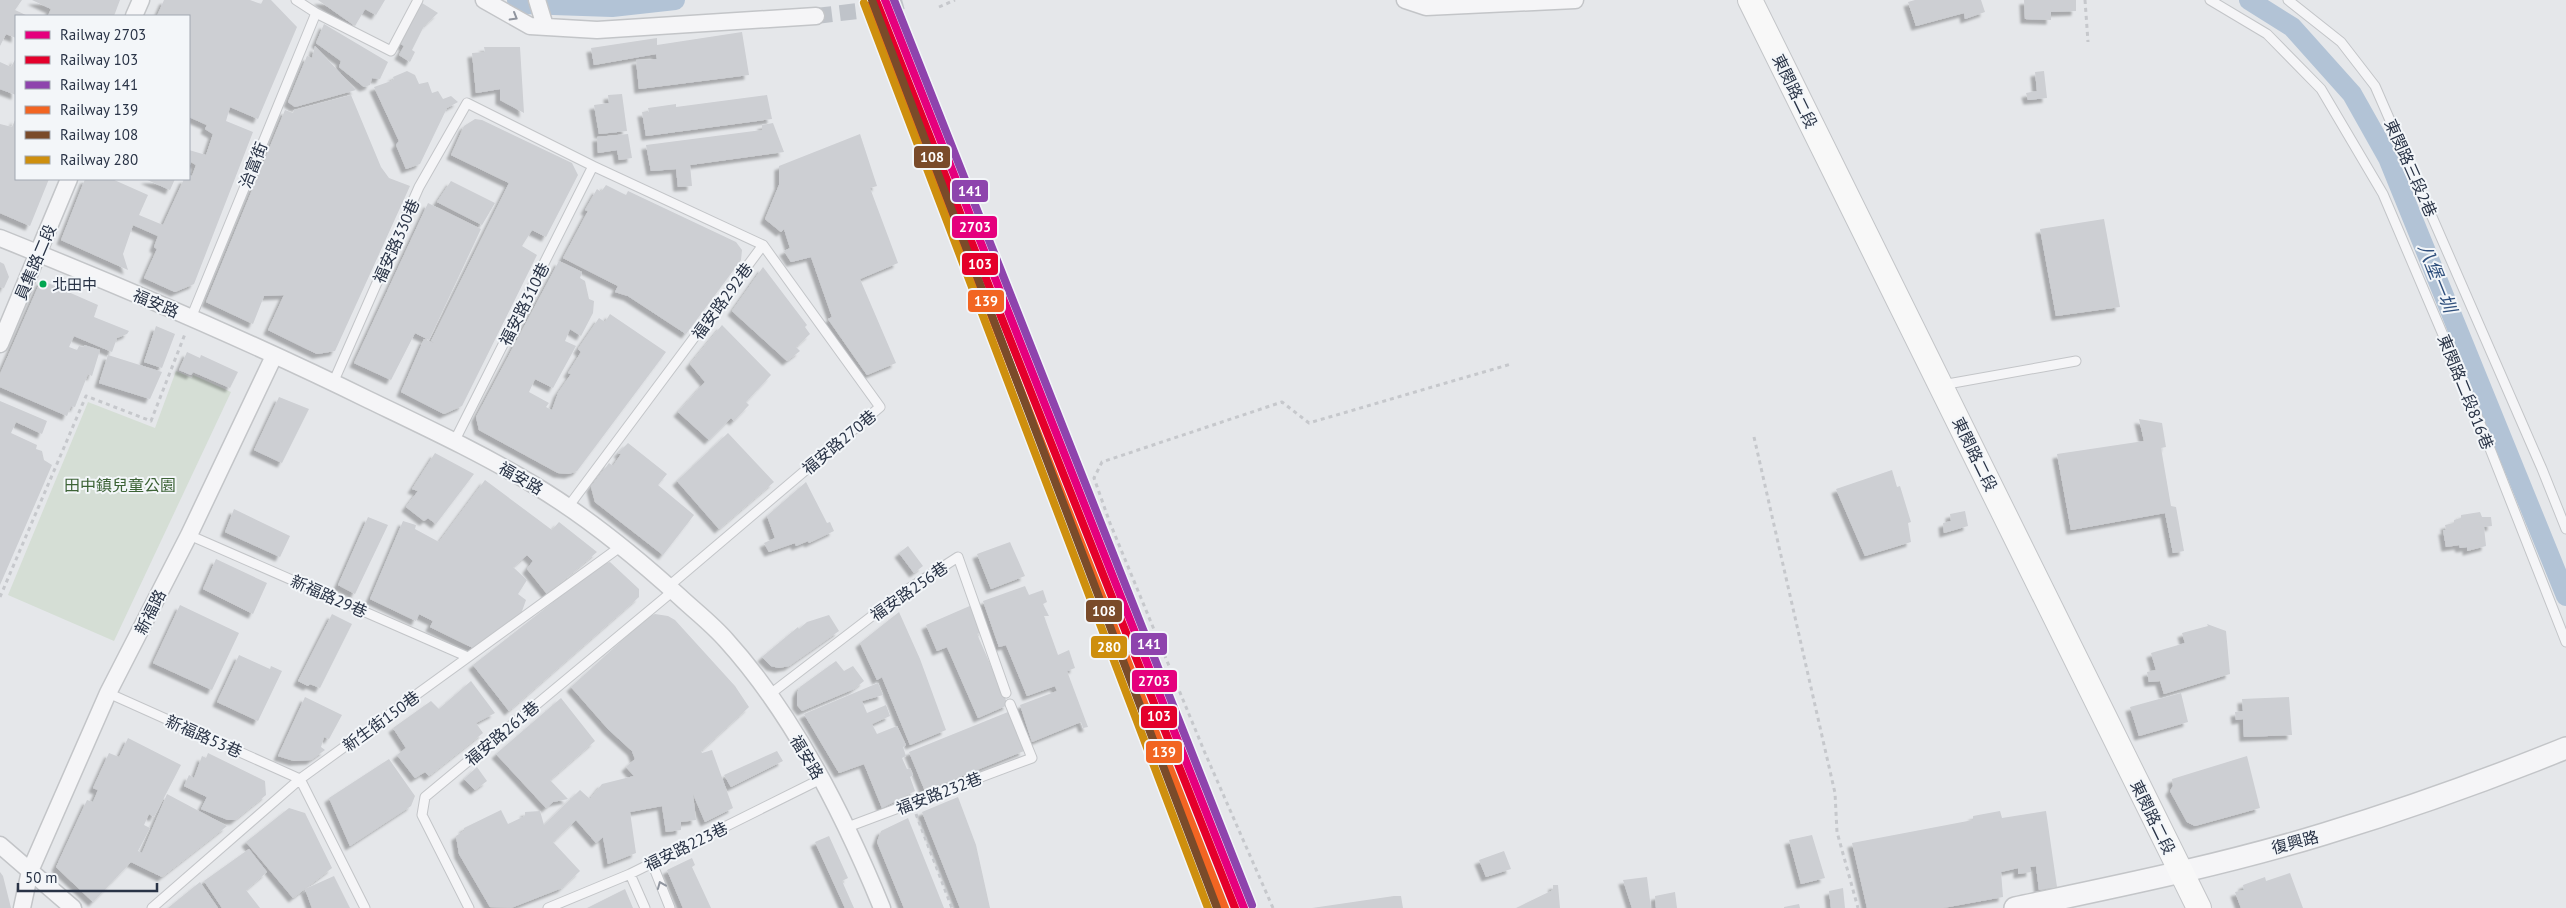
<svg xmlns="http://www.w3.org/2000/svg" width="2566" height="908" font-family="'PT Sans','Noto Sans TC',sans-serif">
	<defs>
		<filter id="shadow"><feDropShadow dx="-4.5" dy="4.5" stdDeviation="1" flood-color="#0004"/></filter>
	</defs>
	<rect width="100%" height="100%" fill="#e5e7ea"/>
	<path fill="#d5ded5" d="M176 371 192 378 193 375 231 392 114 641 8 595 88 402 155 428Z"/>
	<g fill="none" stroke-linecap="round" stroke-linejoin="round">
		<path stroke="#b2c3d6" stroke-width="20" d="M517 0 524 4 612 7 675 0
			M2249 0 2292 27 2352 94 2388 158 2566 596"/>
	</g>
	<path fill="#cdcfd3" filter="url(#shadow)" d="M0 0H22L15 10 28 16H16V38L6 34 0 46Z
		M32 0H120L114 16H48L51 9Z
		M164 0H250L261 4 263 0H271L297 27 258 119 230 107 226 121 253 132 194 284 175 292 144 278 157 249 154 247 158 236 133 225 123 254 128 270 61 240 85 179H112L148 195 139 215 163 225 184 179H189V175L192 176 196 165 191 162 189 167V150L206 155 213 134 205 129 207 125 189 117V16H157Z
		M318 0H385L376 15 365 9 355 26Z
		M1915 0H1981L1985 12 1965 19 1964 13 1916 26 1908 2Z
		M2024 0H2076V11L2051 12V20L2025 19Z
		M422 3 438 13 424 26 412 50 415 52 410 62 399 55 404 46 401 44Z
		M324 24 388 62 380 79 372 78 370 85 364 87 339 67 341 61 316 43Z
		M742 32 749 75 639 89 636 60 657 59 656 54 594 65 591 48 657 38V45Z
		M315 46 356 90 295 107 288 102 307 56 312 58Z
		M484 47H520L524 113 500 100V89L476 93 472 53 485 52Z
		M16 58V95L0 89V62L11 67Z
		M407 71 415 75 419 84 428 82 432 93 438 91 443 99 451 96 458 102 447 108 420 164 406 169 396 145 399 141 374 87 394 80 393 77Z
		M2044 71 2047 98 2028 100 2026 93 2037 91 2035 72Z
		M622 94 627 131 599 134 594 105 609 103 608 95Z
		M351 95 381 167 389 178 410 186 335 351 317 354 268 330 284 295 264 296 253 324 206 302 285 110 293 113 294 110Z
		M767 95 772 119 646 136 642 112H649L648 108 676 104V107Z
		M16 118V179H49L30 226 0 213V124L12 127Z
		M475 119 482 120 572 163 578 175 546 237 532 230 522 246 537 255 462 406 444 414 401 392 424 339 434 343 431 341 509 183 451 155 464 126Z
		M773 123 784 152 690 165 692 186 678 187 676 169 651 171 646 145 762 130V125Z
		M628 134 632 158 619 160 617 150 598 153 597 137Z
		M860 134 877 186 870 188 898 263 860 279 896 363 867 375 828 319 832 317 811 257 791 262 784 251 790 248 784 229 781 232 765 219 779 185V166Z
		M145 179H175L170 190Z
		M451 181 495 203 482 225 437 202Z
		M606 185 626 195 628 191 736 242 742 250 741 260 686 334 628 296 615 292 618 286 563 258 588 211 585 210 597 189 601 192Z
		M428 203 481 229 429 340 415 333 391 380 354 363Z
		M2104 219 2120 307 2056 316 2040 229Z
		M559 261 582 272 580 278 585 281 589 299 594 301 593 313 581 336 570 329 565 341 576 346 553 388 535 379 529 392 549 403 546 407 552 410 558 393 571 374 568 373 581 352 578 349 599 318 605 322 610 314 666 352 577 471 569 474 558 473 479 430 476 417Z
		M0 262 4 264 9 277 4 288 0 287Z
		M763 267 807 325 805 327 810 334 796 347 800 351 787 361 732 311Z
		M41 280 98 305 94 317 129 331 127 334 117 338 112 352 74 336 69 347 77 350 79 346 84 347V345L100 350 92 376 88 374 75 407 71 406 67 416 0 387V374Z
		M722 325 771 375 746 402 749 405 734 421 731 418 709 440 678 412 705 382 690 364Z
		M156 326 175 334 162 368 144 362Z
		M187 352 200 358 201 355 238 372 230 388 193 372 191 375 179 370Z
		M108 355 162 372 150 399 99 383Z
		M279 397 309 409 282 463 254 450Z
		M0 401 47 421 42 434 16 422 11 433 37 445 36 449 42 451 44 460 52 465 0 585Z
		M2139 419 2162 423 2166 447 2161 448 2171 506 2176 507 2184 551 2173 553 2165 513 2071 530 2057 454 2144 441Z
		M728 433 774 482 719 529 677 481Z
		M628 443 667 474 658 485 694 515 663 555 595 502 591 487 609 463 613 466 621 454 618 453Z
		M435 453 474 474 436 524 428 518 424 521 406 507 418 491 412 489Z
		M1892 470 1897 487 1900 486 1911 522 1908 523 1911 542 1865 556 1836 489Z
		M485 480 552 530 559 522 597 552 547 594 527 569 533 561 527 555 513 567 527 580 518 594 526 600 521 614 475 649 430 627 433 621 419 614 416 621 370 599 403 521 416 525 415 529 439 542Z
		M806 482 827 523 830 522 834 531 809 543 808 541 796 546 795 543 769 552 764 543 775 538 767 516Z
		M234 509 290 536 280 557 225 532Z
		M1965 511 1968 526 1944 533 1943 523 1951 521 1950 514Z
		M2480 512 2482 517H2491L2492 526 2484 527 2486 546 2467 551V547L2460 548 2459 545 2446 547 2443 530H2446L2445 525 2454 523V520L2461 518V515Z
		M368 517 388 525 355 594 338 585Z
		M1010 542 1025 576 991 589 977 554Z
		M908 546 923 566 914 573 899 553Z
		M216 559 267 583 253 614 203 589Z
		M610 562 639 589V597L509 711 473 665 602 564Z
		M1025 586 1029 595 1043 590 1047 602 1043 604 1049 616H1044L1058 655 1069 650 1075 668 1067 671 1088 727 1083 728 1081 722 1032 742 1020 705 1057 691 1055 686 1027 696 1006 645 999 647 983 601Z
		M180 605 239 633 212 690 153 663Z
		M972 605 983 632 977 634 1008 705 978 718 947 647 937 651 926 625Z
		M899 612 920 659 946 730 910 745 882 677 877 680 860 643Z
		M332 614 352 624 320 688 310 684 308 686 298 681Z
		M655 614 668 616 675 620 735 686 749 707 701 751 702 753 712 750 733 808 705 822 693 794 696 820 681 822V830L666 832 662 806 630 812 636 853 608 864 603 837 596 843 576 820 553 842 580 871 562 888 511 908 490 907 459 854 456 836 464 831V828L501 810 508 824 525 816V812L540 811 544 825 580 790 590 799 602 784 634 776 626 767 635 759 632 751 608 729 571 687 648 617Z
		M829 615 839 631 789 666 779 668 771 666 762 657 798 627 799 629 807 622Z
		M2207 624 2226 631 2230 674 2164 694 2160 681 2149 682 2147 672 2156 670 2151 653 2185 643 2182 633 2208 626Z
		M239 655 270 669 271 666 282 671 258 721 217 702Z
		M836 661 844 671 853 666 864 681 854 689 802 711 797 705V693L800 687Z
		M471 681 495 713 476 723 483 733 429 776 425 772 415 778 397 755 406 748 393 728 431 701 439 709Z
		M878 683 883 695 862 701 867 713 886 705 890 716 872 724 877 734 897 726 906 745 903 747 906 756 902 758 907 769 910 768 913 775 910 777 915 791 882 808 864 764 839 773 804 714Z
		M2181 693 2188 722 2139 736 2130 707Z
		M305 697 342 715 329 739 324 737 321 747 325 750 311 760 294 761 278 756Z
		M2289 697 2292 735 2244 737 2243 719 2236 720 2235 712 2243 711 2242 699Z
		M561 698 595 741 550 780 568 799 553 802 546 808 496 754Z
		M1008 712 1024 751 925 791 909 752Z
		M128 738 181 765 154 817 149 814 144 825 150 828 138 851 142 853 167 794 227 826 162 877 131 862 93 902 56 867 87 800 93 802 98 790 93 788 109 753 119 757Z
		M777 751 783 761 731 787 724 775Z
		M208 753 265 781 266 795 235 820H228L201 809 207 797 184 786 189 775 194 778 202 756 206 758Z
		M2247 756 2260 808 2195 826 2187 822 2170 791 2173 786 2172 779Z
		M389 759 415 796 411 806 350 846 329 798Z
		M477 767 487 781 475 790 464 779Z
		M958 797 976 845 990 908H960L922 812Z
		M289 808 305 813 332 868 293 898 246 842Z
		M2000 811 2002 818 2046 811 2057 887 2039 890 2036 866 2030 867 2031 872 2018 874V868L2001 872 2003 897 1943 908H1867L1852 843 1973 820V816Z
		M908 818 944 908H904L877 842 881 831Z
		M1812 835 1825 878 1801 884 1789 840Z
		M829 836 848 878 842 881 854 908H845L815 842Z
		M249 849 267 872 246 890 260 908H222L204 881Z
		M1504 851 1511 869 1486 877 1479 860Z
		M692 858 695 865 692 867 711 908H683L667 870Z
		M0 872 3 876 11 908H0Z
		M2290 873 2303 908H2241L2235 892 2244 890 2243 885 2265 877 2266 881Z
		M334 876 350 908H312L305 889Z
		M1647 877 1651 908H1632L1623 880Z
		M200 882 218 908H168Z
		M1553 885H1558L1560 908H1516L1553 890Z
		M1843 888 1845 908H1831L1829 891Z
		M625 889 633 908H587Z
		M1675 892 1677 908H1656L1655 896Z
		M1394 896H1401L1403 908H1312Z
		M1799 904 1800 908H1784V907Z"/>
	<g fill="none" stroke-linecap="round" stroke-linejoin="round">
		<path stroke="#bfc3c9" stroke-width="16" stroke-dasharray="16 8" stroke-linecap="butt" d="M816 16 874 9 907 0"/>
		<g stroke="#c3c5c8" stroke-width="11">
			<path id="service" d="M296 0 316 13 391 51 418 0
				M2210 0 2267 34 2321 89 2383 194 2472 403 2566 642
				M2288 0 2341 42 2375 86 2542 469 2566 529
				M191 318 316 13
				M333 383 419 187 467 103 593 166 763 245 568 507
				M1942 385 2076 361
				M454 442 593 166
				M189 535 468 657
				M669 586 880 407 763 245
				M108 693 300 779
				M769 695 902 593 958 557 1006 693
				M300 779 365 908
				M845 828 1032 758 1010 704
				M652 863 670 908
				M630 874 645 908
				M152 908 300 779 620 547
				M469 908 422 815 425 797 673 591
				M548 908 630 874 821 779"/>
		</g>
		<g stroke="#c3c5c8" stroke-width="19">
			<path id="minor" d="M484 0 530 26 597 30 816 16
				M537 0 545 26
				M1405 0 1426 7 1575 0
				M134 16 141 0
				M0 238C125 288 249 341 369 400 425 427 481 453 534 485 586 516 635 556 680 597 695 611 712 624 726 640 794 715 844 815 882 908
				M0 344 69 179
				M0 845 73 908
				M22 908 30 871 108 693 189 535 274 356"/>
		</g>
		<g stroke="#c3c5c8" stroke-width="24">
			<path id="tertiary" d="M2015 908C2119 886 2223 865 2324 834 2406 809 2487 780 2566 748"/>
		</g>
		<g stroke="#c3c5c8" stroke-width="26">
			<path id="secondary" d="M1750 0 2199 908"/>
		</g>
		<path stroke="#c6c8cc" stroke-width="3" stroke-dasharray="4 4" stroke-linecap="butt" d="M2085 0 2088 42
			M939 7 955 0
			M1754 437 1835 793 1837 832 1858 908
			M0 597 86 396 151 421 185 334
			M916 814 952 908
			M1273 908 1205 753 1110 523 1094 478 1102 462 1282 402 1309 423 1511 364"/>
		<use href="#service" stroke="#f5f5f7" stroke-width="9"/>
		<use href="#minor" stroke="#f5f5f7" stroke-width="16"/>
		<use href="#tertiary" stroke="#f5f5f7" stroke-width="21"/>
		<use href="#secondary" stroke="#f8f8f8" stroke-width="24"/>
		<g stroke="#f3f6f9" stroke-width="11">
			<path id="rail-1" d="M885 0 1244 908"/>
		</g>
		<g stroke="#f3f6f9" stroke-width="11">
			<path id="rail-2" d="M877 3 1235 908"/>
		</g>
		<g stroke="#f3f6f9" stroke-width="11">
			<path id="rail-3" d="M894 0 1252 905"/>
		</g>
		<g stroke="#f3f6f9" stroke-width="11">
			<path id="rail-4" d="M869 6 1225 908"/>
		</g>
		<g stroke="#f3f6f9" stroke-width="11">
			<path id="rail-5" d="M872 0 1217 908"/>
		</g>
		<g stroke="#f3f6f9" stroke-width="11">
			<path id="rail-6" d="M864 3 1208 908"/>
		</g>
		<use href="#rail-1" stroke="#e5007d" stroke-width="8"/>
		<use href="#rail-2" stroke="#e4002b" stroke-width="8"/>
		<use href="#rail-3" stroke="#8e44ad" stroke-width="8"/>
		<use href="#rail-4" stroke="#f26522" stroke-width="8"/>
		<use href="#rail-5" stroke="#7a4b2a" stroke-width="8"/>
		<use href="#rail-6" stroke="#ce8f0e" stroke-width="8"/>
	</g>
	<defs><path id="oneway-chevron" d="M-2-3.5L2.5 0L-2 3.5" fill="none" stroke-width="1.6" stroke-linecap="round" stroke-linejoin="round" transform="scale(1.25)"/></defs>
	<g stroke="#8f949e">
		<use href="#oneway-chevron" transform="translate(514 17) rotate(30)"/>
		<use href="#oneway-chevron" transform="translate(661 885) rotate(-112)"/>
	</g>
	<circle fill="#00a651" stroke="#f3f6f9" stroke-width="2" cx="43" cy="284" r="4.5"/>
	<g text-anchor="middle" stroke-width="4" stroke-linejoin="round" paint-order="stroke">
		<g font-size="15" fill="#293346" stroke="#f3f6f9" text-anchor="start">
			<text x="52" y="290">北田中</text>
		</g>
		<g font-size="16" fill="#293346" stroke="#f3f6f9">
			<text transform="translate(1795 91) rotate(64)" y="6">東閔路二段</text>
			<text transform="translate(253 165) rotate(-68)" y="6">治富街</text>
			<text transform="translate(2411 168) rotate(66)" y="6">東閔路三段2巷</text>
			<text transform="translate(396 241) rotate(-66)" y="6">福安路330巷</text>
			<text transform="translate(35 262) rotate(-67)" y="6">員集路二段</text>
			<text transform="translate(722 301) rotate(-54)" y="6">福安路292巷</text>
			<text transform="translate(156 303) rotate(23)" y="6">福安路</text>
			<text transform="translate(524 304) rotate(-63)" y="6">福安路310巷</text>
			<text transform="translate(2466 392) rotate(68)" y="6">東閔路二段816巷</text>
			<text transform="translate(839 442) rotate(-40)" y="6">福安路270巷</text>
			<text transform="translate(1975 454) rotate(64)" y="6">東閔路二段</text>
			<text transform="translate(521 478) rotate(30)" y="6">福安路</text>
			<text transform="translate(909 591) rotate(-35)" y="6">福安路256巷</text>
			<text transform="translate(329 596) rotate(24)" y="6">新福路29巷</text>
			<text transform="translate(150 612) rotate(-63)" y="6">新福路</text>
			<text transform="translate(381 721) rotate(-36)" y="6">新生街150巷</text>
			<text transform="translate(502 733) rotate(-40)" y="6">福安路261巷</text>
			<text transform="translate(204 736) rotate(24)" y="6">新福路53巷</text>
			<text transform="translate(807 757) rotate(59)" y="6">福安路</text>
			<text transform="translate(939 793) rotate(-21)" y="6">福安路232巷</text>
			<text transform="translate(2153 817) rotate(64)" y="6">東閔路二段</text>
			<text transform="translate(2295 842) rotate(-15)" y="6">復興路</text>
			<text transform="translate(686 846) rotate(-26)" y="6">福安路223巷</text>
		</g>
		<g font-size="16" fill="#3d6336" stroke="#f3f6f9">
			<text x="120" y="491">田中鎮兒童公園</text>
		</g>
		<g font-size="18" font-style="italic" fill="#30507d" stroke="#f3f6f9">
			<text transform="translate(2437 278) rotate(68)" y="6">八堡一圳</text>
		</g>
	</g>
	<g stroke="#f3f6f9" stroke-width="2">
		<rect x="913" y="145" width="38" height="24" rx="5" fill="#7a4b2a"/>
		<rect x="951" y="179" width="38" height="24" rx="5" fill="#8e44ad"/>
		<rect x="951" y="215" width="47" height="24" rx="5" fill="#e5007d"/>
		<rect x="961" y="252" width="38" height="24" rx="5" fill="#e4002b"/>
		<rect x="967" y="289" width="38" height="24" rx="5" fill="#f26522"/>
		<rect x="1085" y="599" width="38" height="24" rx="5" fill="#7a4b2a"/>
		<rect x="1130" y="632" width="38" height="24" rx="5" fill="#8e44ad"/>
		<rect x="1090" y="635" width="38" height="24" rx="5" fill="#ce8f0e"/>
		<rect x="1131" y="669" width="47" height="24" rx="5" fill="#e5007d"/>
		<rect x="1140" y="705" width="38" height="24" rx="5" fill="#e4002b"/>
		<rect x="1145" y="740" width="38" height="24" rx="5" fill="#f26522"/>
	</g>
	<g font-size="14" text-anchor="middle" font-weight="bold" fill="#fff">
		<text x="932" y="162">108</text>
		<text x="970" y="196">141</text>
		<text x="975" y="232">2703</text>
		<text x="980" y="269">103</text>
		<text x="986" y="306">139</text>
		<text x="1104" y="616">108</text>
		<text x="1149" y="649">141</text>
		<text x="1109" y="652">280</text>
		<text x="1154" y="686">2703</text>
		<text x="1159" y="721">103</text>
		<text x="1164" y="757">139</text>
	</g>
	<rect x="15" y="15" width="175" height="165" fill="#f3f6f9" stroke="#a2a8b1"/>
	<rect x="25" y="31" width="25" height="8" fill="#e5007d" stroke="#a2a8b1"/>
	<text x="60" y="40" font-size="15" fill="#293346">Railway 2703</text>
	<rect x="25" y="56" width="25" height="8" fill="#e4002b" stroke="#a2a8b1"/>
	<text x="60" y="65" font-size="15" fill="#293346">Railway 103</text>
	<rect x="25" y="81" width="25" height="8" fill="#8e44ad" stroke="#a2a8b1"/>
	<text x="60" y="90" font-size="15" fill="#293346">Railway 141</text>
	<rect x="25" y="106" width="25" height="8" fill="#f26522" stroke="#a2a8b1"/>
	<text x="60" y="115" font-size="15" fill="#293346">Railway 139</text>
	<rect x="25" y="131" width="25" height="8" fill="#7a4b2a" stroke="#a2a8b1"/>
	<text x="60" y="140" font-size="15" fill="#293346">Railway 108</text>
	<rect x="25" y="156" width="25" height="8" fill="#ce8f0e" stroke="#a2a8b1"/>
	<text x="60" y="165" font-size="15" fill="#293346">Railway 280</text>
	<path d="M18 883v8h139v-8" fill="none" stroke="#293346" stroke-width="2.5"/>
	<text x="25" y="883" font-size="15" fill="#293346" stroke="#f3f6f9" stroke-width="4" paint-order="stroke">50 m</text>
</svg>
